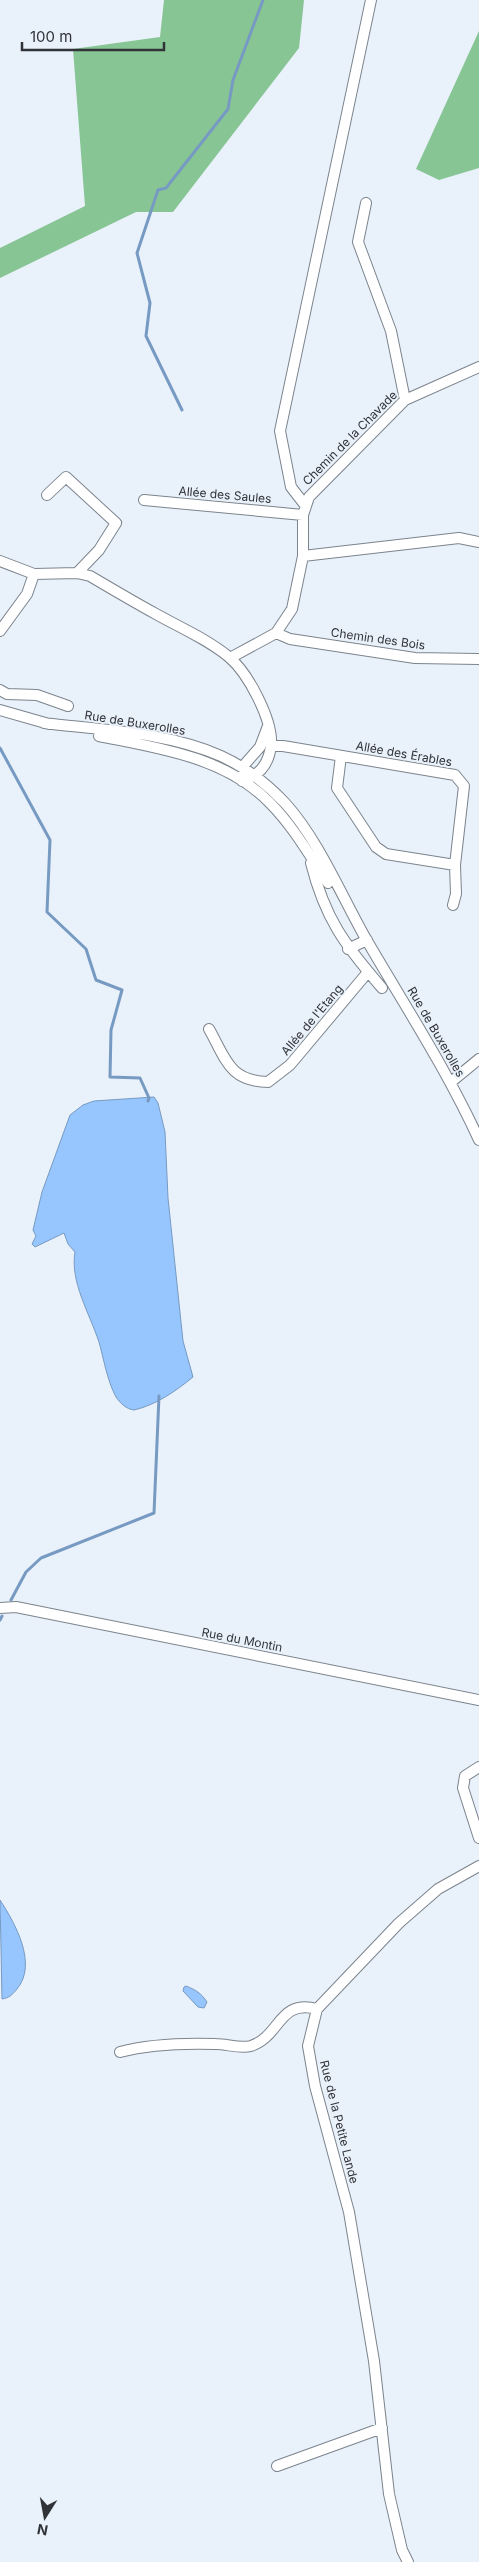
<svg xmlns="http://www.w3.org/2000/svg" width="479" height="2562" font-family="Inter,sans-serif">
	<rect width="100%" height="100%" fill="#e9f1fb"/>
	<path fill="#88c594" d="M164 0H304L299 48 173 212H136L0 278V248L85 206 73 49 160 37Z
		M479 31V168L439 180 416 169Z"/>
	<path fill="#96c6fd" stroke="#779ac2" d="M154 1097 158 1103 165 1132 168 1198 183 1341 193 1377C176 1391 156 1405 134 1410 126 1409 120 1403 116 1397 107 1380 104 1360 99 1342 89 1312 70 1282 75 1252L68 1244 64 1233 35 1247 32 1244 36 1236 33 1230 42 1192 70 1115 83 1105 94 1101Z
		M0 1900C15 1923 38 1964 17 1989 12 1995 9 1998 2 1999Z
		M186 1986C196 1990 201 1993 207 2002L204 2008 198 2007 183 1991 184 1987Z"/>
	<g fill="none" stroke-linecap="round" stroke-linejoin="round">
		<path stroke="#779ac2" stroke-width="3" d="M182 410 146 336 150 303 137 253 158 190 166 188 228 109 233 80 263 0
			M0 748 50 840 47 912 86 949 96 980 122 990 111 1030 110 1077 140 1078 149 1098 148 1101
			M11 1600 26 1572 41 1558 154 1513 159 1396
			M0 1620 2 1616"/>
		<g stroke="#7c848d" stroke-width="12">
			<path id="minor" d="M366 203 358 242 391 331 405 400
				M47 495 66 477 116 523 99 550 77 573
				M144 500 303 515
				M305 505 291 487 280 431 371 0
				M303 556 459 538 479 542
				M0 561 34 574 77 573 90 576C112 589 134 602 156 614 181 628 207 639 229 657 248 673 273 720 271 745 269 764 259 776 242 781L245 764 260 747 268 726
				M0 631 27 594 34 574
				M276 633 290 639 415 658 479 659
				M230 658 276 633 292 609 303 556V515L309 497 405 400 479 367
				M0 690 7 694 37 695 68 706
				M0 710 49 724
				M44 723C102 730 167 732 221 756 245 767 268 785 285 803 318 839 342 897 366 939 405 1006 447 1070 479 1140
				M99 736C158 748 226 757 270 803 293 826 310 856 328 883
				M271 746H283L455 775 464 786 455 865 386 854 376 847 337 788 341 756
				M311 863C325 919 345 945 382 988
				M453 905 456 894 455 865
				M348 949 367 940
				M209 1029C226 1059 229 1081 268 1082L290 1065 368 972
				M451 1082 479 1059
				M0 1608 16 1607 479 1700
				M479 1767 465 1776 463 1788 479 1838
				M120 2052C150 2044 185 2043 216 2044 227 2044 240 2049 251 2046 281 2036 278 1999 317 2009
				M277 2466 382 2428
				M408 2562 402 2550 389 2494 374 2361 349 2212 315 2086 308 2046 317 2009 399 1923 438 1889 479 1866"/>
		</g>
		<use href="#minor" stroke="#fff" stroke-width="10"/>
	</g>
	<g text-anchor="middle" stroke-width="4" stroke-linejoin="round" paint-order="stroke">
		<g font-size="12" fill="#303337" stroke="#e9f1fb">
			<text transform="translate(350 438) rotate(-45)" y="4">Chemin de la Chavade</text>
			<text transform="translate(225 495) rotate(5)" y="4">Allée des Saules</text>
			<text transform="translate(378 639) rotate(8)" y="4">Chemin des Bois</text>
			<text transform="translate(135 723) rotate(9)" y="4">Rue de Buxerolles</text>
			<text transform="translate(404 754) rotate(10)" y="4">Allée des Érables</text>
			<text transform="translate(312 1020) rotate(-50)" y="4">Allée de l'Etang</text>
			<text transform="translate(436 1032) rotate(60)" y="4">Rue de Buxerolles</text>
			<text transform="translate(242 1640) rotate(11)" y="4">Rue du Montin</text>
			<text transform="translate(339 2122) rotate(76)" y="4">Rue de la Petite Lande</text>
		</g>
	</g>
	<g transform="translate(45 2517) rotate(191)" stroke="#e9f1fb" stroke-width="4" paint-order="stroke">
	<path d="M0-4L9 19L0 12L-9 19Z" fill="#303337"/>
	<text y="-8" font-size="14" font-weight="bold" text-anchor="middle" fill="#303337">N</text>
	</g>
	<path d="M22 42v8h142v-8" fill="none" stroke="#303337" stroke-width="2.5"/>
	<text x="30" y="42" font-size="15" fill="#303337" stroke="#e9f1fb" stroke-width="4" paint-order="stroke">100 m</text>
</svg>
